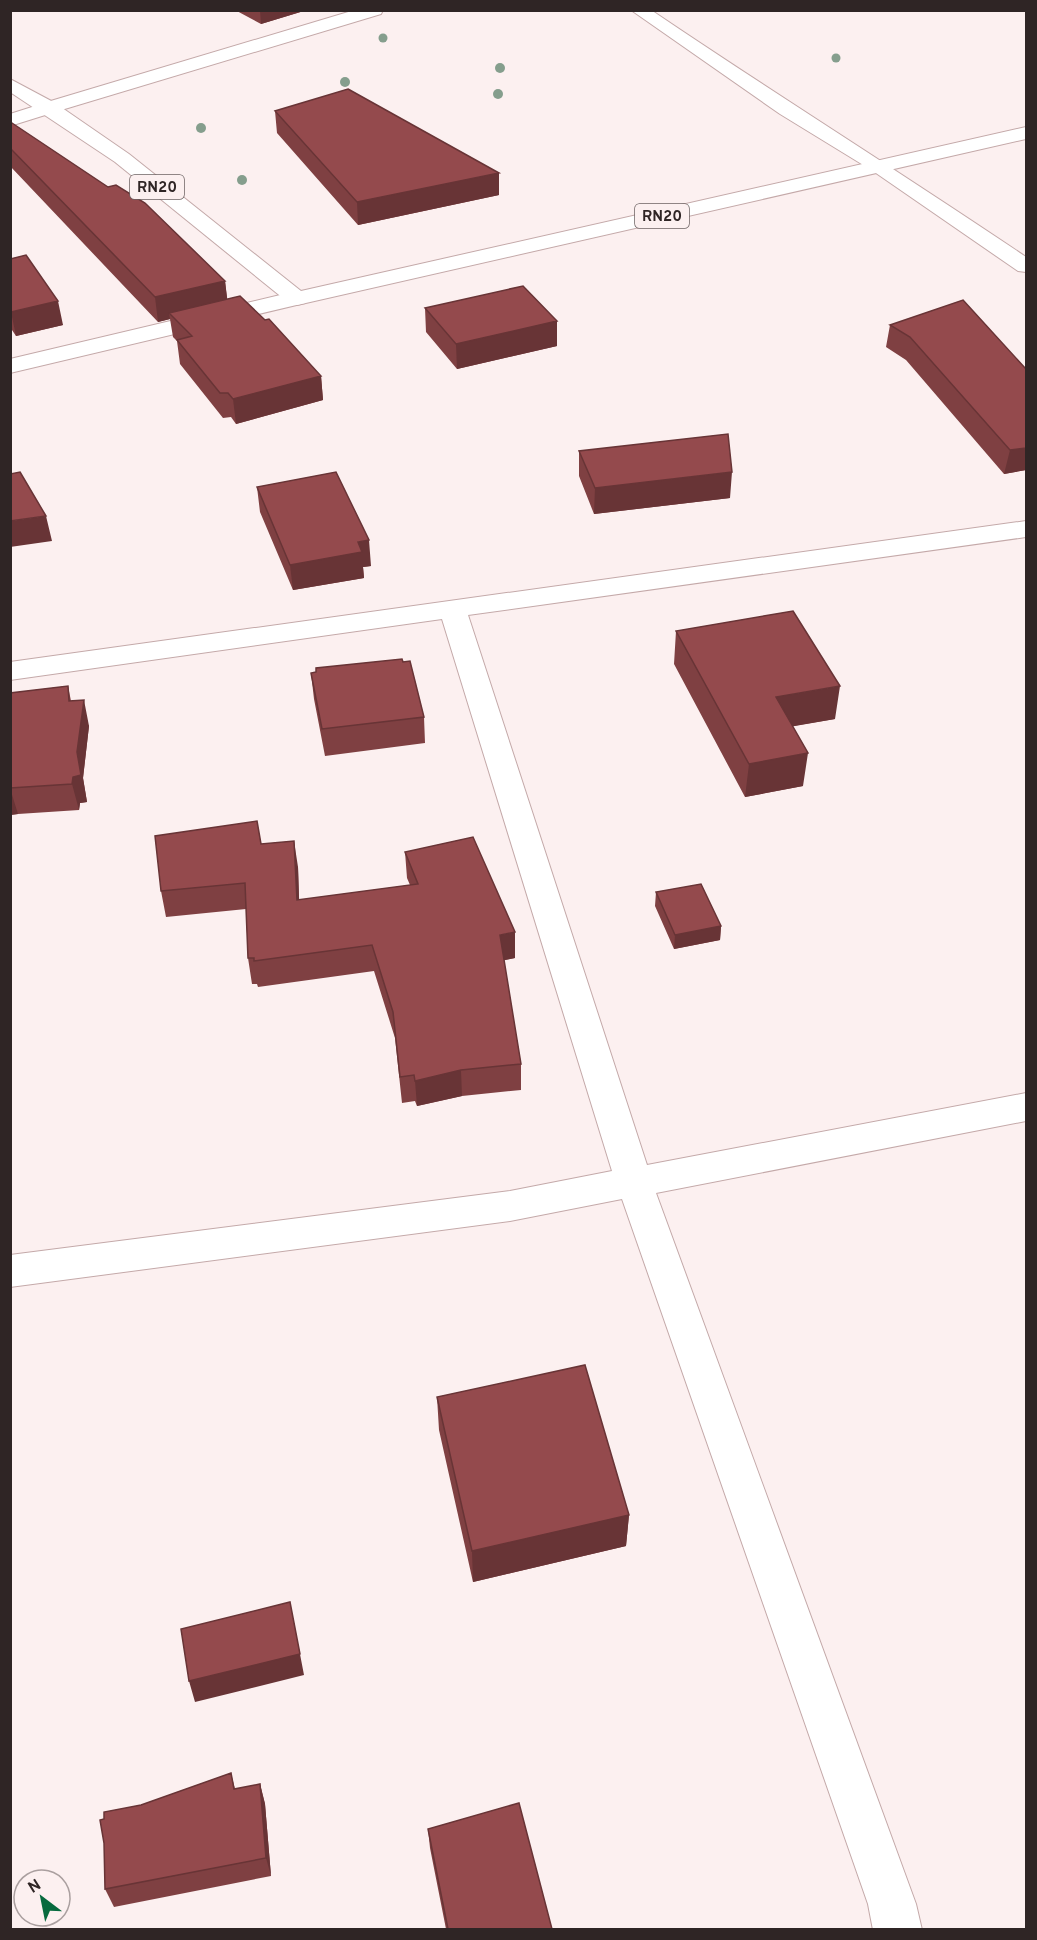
<svg xmlns="http://www.w3.org/2000/svg" width="1037" height="1940" font-family="Overpass,sans-serif">
	<rect width="100%" height="100%" fill="#fcf0f0"/>
	<g fill="none" stroke-linecap="round" stroke-linejoin="round">
		<g stroke="#c4a9a9" stroke-width="2">
			<path id="minor" d="M631 10H651C775 94 902 173 1026 257V272L1018 271 873 171 780 114Z
				M51 101 58 103 60 107 58 111 10 126V114Z
				M297 291 305 293 308 298 305 303 10 373V359Z
				M1026 521V537L468 615 647 1165 1026 1093V1121L656 1193 916 1904 922 1930H873L868 1904 622 1199 510 1221 10 1287V1255L510 1191 612 1171 442 619 10 680V662Z"/>
		</g>
		<g stroke="#c4a9a9" stroke-width="2">
			<path id="tertiary" d="M355 10H383L381 14 58 111H44L42 107 44 103Z"/>
		</g>
		<g stroke="#c4a9a9" stroke-width="2">
			<path id="primary" d="M10 79 55 103 129 154 301 291 1026 127V139L297 305 289 303 115 162 10 92Z"/>
		</g>
		<use href="#minor" fill="#fff" fill-rule="evenodd"/>
		<use href="#tertiary" fill="#fff" fill-rule="evenodd"/>
		<use href="#primary" fill="#fff" fill-rule="evenodd"/>
	</g>
	<g fill="#859e8d">
		<circle cx="383" cy="38" r="4.5"/>
		<circle cx="836" cy="58" r="4.5"/>
		<circle cx="500" cy="68" r="5"/>
		<circle cx="345" cy="82" r="5"/>
		<circle cx="498" cy="94" r="5"/>
		<circle cx="201" cy="128" r="5"/>
		<circle cx="242" cy="180" r="5"/>
	</g>
	<path fill="#7f4042" d="M235 10H307L261 24Z
		M275 111 499 173V195L358 225 277 133Z
		M10 125 225 281 227 299 321 376 323 400 236 424 231 417 223 418 180 364 177 341 173 337 170 319 158 322 10 166Z
		M10 259 63 325 16 336 10 327Z
		M425 308 557 321V346L457 369 426 332Z
		M890 325 1026 369V470L1004 474 906 360 886 347Z
		M579 451 730 498 594 514 579 476Z
		M257 487 371 566 363 567 364 578 293 590 260 512Z
		M676 631 835 719 793 726 803 786 745 797 674 664Z
		M403 662 424 717 425 743 325 756 314 699 311 673Z
		M68 686 71 701 89 726 83 778 87 802 80 803 79 810 18 814 10 815V693Z
		M261 844 298 867 299 900 410 885 407 878 405 852 515 958 504 960 521 1064V1090L462 1096 417 1106 415 1101 402 1103 395 1038 374 971 258 987 257 984H252L248 958 246 909 166 917 161 891Z
		M656 892 721 926 720 940 674 949 655 906Z
		M437 1397 629 1515 626 1546 473 1582 439 1430Z
		M231 1773 235 1789 260 1784 265 1804 271 1876 114 1907 105 1889 141 1805Z
		M428 1829 552 1929H446L430 1848Z"/>
	<path fill="#683436" d="M260 10H307L261 24Z
		M499 173V195L358 225 357 202Z
		M225 281 228 305 169 313 170 319 158 322 155 297Z
		M58 301 63 325 16 336 11 312Z
		M557 321V346L457 369 456 344Z
		M321 376 323 400 236 424 233 399Z
		M1026 448V470L1004 474 1010 450Z
		M732 472 730 498 594 514 595 488Z
		M46 516 52 541 10 547V521Z
		M369 540 371 566 363 567 364 578 293 590 290 565 358 542Z
		M840 686 835 719 772 730 776 697Z
		M84 700 89 726 83 778 87 802 80 803 79 810 72 784Z
		M808 753 803 786 745 797 749 764Z
		M10 788 18 814 10 815Z
		M294 841 298 867 300 926 297 900Z
		M721 926 720 940 674 949 675 935Z
		M515 932V958L501 961 500 935Z
		M461 1070 462 1096 417 1106 415 1081Z
		M629 1515 626 1546 473 1582 472 1551Z
		M290 1602 304 1675 195 1702 189 1681Z
		M260 1784 265 1804 271 1876 266 1858Z"/>
	<path fill="#944a4d" stroke="#683436" stroke-width="1.5" d="M348 89 499 173 357 202 275 111Z
		M12 123 108 187 116 185 145 203 225 281 155 297 10 148V125Z
		M26 255 58 301 11 312 10 259Z
		M523 286 557 321 456 344 425 308Z
		M240 296 265 320 269 319 321 376 233 399 228 393H220L177 340 192 336 169 313Z
		M963 300 1026 369V448L1010 450 910 337 890 325Z
		M728 434 732 472 595 488 579 451Z
		M20 472 46 516 10 521V474Z
		M336 472 369 540 358 542 362 552 290 565 257 487Z
		M793 611 840 686 776 697 808 753 749 764 676 631Z
		M402 659 403 662 410 661 424 717 322 729 311 673 316 672V668Z
		M68 686 69 701 84 700 77 752 81 775 73 777 72 784 10 788V693Z
		M257 821 261 844 294 841 297 900 418 884 405 852 473 837 515 932 500 935 521 1064 461 1070 415 1081 414 1075 400 1077 393 1012 372 945 254 961V958H248L245 883 161 891 155 836Z
		M701 884 721 926 675 935 656 892Z
		M585 1365 629 1515 472 1551 437 1397Z
		M290 1602 300 1654 189 1681 181 1629Z
		M231 1773 234 1789 260 1784 266 1858 105 1889 104 1843 100 1820 104 1819V1812L141 1805Z
		M519 1803 552 1929H448L428 1829Z"/>
	<g text-anchor="middle" stroke-width="6" stroke-linejoin="round" paint-order="stroke">
		<g fill="#fcf0f0" stroke="#6c6262" stroke-width="1.5">
			<rect x="130" y="175" width="54" height="24" rx="4.5"/>
			<rect x="635" y="204" width="54" height="24" rx="4.5"/>
		</g>
		<g font-size="15" font-weight="bold" fill="#2f2525">
			<text x="157" y="192">RN20</text>
			<text x="662" y="221">RN20</text>
		</g>
	</g>
	<rect width="1037" height="1940" fill="none" stroke="#2f2525" stroke-width="24"/>
	<g transform="translate(42 1898) rotate(328)"><circle r="28" fill="#fcf0f0" stroke="#aa9f9f" stroke-width="1.5"/>
	<path d="M0-4.5L10 22L0 15L-10 22Z" fill="#076a3e"/>
	<text y="-9" font-size="16" font-weight="bold" text-anchor="middle" fill="#2f2525">N</text>
	</g>
</svg>
